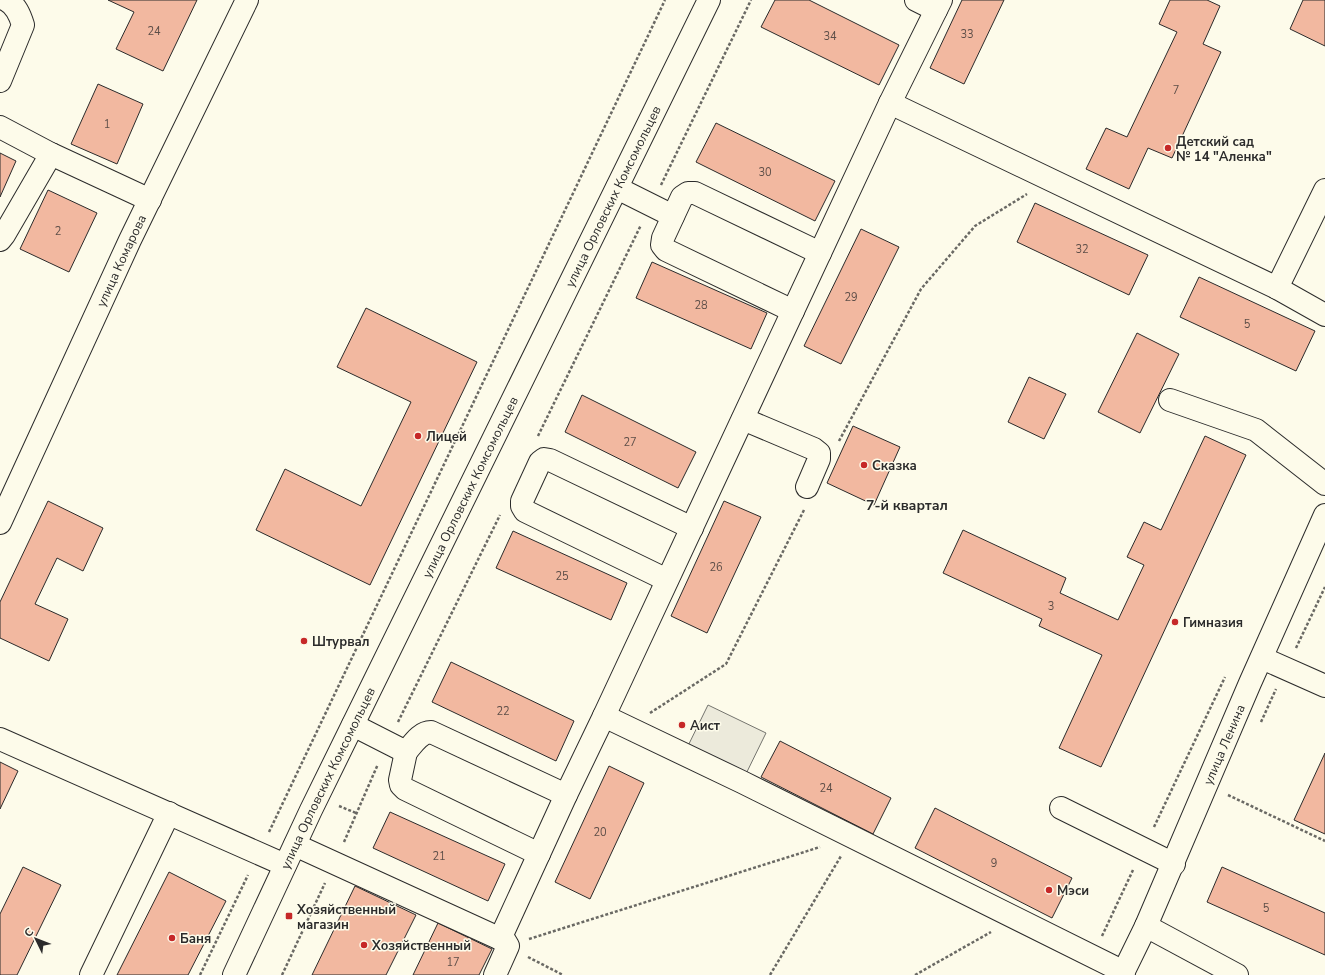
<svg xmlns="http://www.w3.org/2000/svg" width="1325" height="975" font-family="'Nunito Sans',sans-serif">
	<rect width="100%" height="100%" fill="#fdfbea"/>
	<path fill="#eceadb" stroke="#74746e" d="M708 705 766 733 742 782 684 754Z"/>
	<path fill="#f2b8a0" stroke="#2b2b2b" d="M108 0H197L163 71 116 49 134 12Z
		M775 0H809L899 45 879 85 761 27Z
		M962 0H1004L964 84 930 68Z
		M1170 0H1207L1220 6 1203 44 1221 52 1172 158 1148 148 1129 189 1086 169 1106 128 1127 137 1177 32 1159 24Z
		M1303 0H1325V46L1290 29Z
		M98 84 143 104 117 164 71 144Z
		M716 123 835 181 815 221 696 162Z
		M0 153 16 161 0 197Z
		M48 190 97 213 69 272 20 249Z
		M1035 203 1148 255 1129 295 1017 242Z
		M861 229 899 247 841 364 804 346Z
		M652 262 767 313 751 349 636 298Z
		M1199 277 1315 331 1296 371 1180 317Z
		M366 308 477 362 370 585 256 530 285 469 361 506 411 402 337 367Z
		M1137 333 1179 354 1140 433 1098 412Z
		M1029 377 1066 394 1044 439 1008 422Z
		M582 395 696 452 678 488 565 432Z
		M853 426 900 447 874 505 827 483Z
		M1205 436 1246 455 1101 767 1059 748 1102 655 1039 626 1042 619 943 573 963 530 1066 578 1060 593 1118 620 1144 565 1127 557 1144 522 1161 530Z
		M48 501 103 528 83 571 57 558 35 604 68 619 49 661 0 638V602Z
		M724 501 761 517 707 633 671 616Z
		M513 531 627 583 611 620 496 568Z
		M451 662 574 721 556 761 432 702Z
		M780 741 891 798 873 834 761 777Z
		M1325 753V834L1294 820Z
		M0 762 18 771 0 809Z
		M609 766 644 783 590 899 555 882Z
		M935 808 1072 878 1052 918 915 848Z
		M390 812 505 864 488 901 373 848Z
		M23 867 61 885 17 975H0V914Z
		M1222 867 1325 913V955L1207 902Z
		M169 872 226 901 188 975H117Z
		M355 886 416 915 386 975H312Z
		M438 923 492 949 479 975H413Z"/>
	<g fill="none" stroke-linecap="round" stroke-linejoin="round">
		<g stroke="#2b2b2b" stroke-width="24">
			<g id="minor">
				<path d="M916 0 936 10"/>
				<path d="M0 81 23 25C20 15 16 5 6 0"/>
				<path d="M890 103 1277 288 1325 315"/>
				<path d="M0 127 51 154 150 200"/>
				<path d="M617 188 673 216"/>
				<path d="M0 240 4 235 51 154"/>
				<path d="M1277 288 1325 190"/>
				<path d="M793 311 666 250 662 245 663 238 682 197 688 193H695L820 253"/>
				<path d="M1170 400 1256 430 1325 484"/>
				<path d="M743 419 814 449 819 453V459L807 487"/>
				<path id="s1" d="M0 523 130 240 247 0"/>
				<path d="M667 580 525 511 522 506V501L540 462 544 459 550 460 692 528"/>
				<path d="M1262 658 1325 686"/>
				<path d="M604 716 890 103 941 0"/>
				<path d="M353 725 406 752C413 744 420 732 431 732L566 795 604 716 742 782 1124 972"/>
				<path d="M0 739 285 865"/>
				<path d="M406 752 400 780 401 785 405 789 539 854"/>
				<path d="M1061 808 1174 864"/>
				<path d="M295 845 505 941 508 946 495 975"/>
				<path d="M1146 926 1237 975"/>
				<path d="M500 939 566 795"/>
				<path d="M91 975 169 813"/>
				<path id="s2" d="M234 975 311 810 709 0"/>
				<path id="s3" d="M1122 975 1146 926 1250 683 1325 515"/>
			</g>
		</g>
		<path stroke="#6a6964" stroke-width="2.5" stroke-dasharray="3 2" stroke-linecap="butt" d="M661 185 751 0
			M538 436 641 225
			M839 441 921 289 975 226 1027 194
			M1296 648 1325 587
			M650 713 726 664 804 510
			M398 722 500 515
			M1261 722 1276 689
			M1228 795 1325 841
			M339 806 356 813
			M1154 827 1225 677
			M269 832 665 0
			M344 842 378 764
			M1102 936 1133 870
			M529 939 820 847
			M528 957 563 975
			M200 975 248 875
			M282 975 325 883
			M770 975 841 856
			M915 975 991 932"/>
		<use href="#minor" stroke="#fdfbea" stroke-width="22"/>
	</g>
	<g fill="#c62828" stroke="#fdfbea" stroke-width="1.5">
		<circle cx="1168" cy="148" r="4"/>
		<circle cx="418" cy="436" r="4"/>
		<circle cx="864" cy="465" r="4"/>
		<circle cx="1175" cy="622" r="4"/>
		<circle cx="304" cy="641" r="4"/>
		<circle cx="682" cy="725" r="4"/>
		<circle cx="1049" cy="890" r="4"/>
		<rect x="285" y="912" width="8" height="8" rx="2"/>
		<circle cx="172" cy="938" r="4"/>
		<circle cx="364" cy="945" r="4"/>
	</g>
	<g text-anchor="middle" stroke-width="3" stroke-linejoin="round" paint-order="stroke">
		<g font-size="11" fill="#5d4e48">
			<text x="154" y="35">24</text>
			<text x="967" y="38">33</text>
			<text x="830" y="40">34</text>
			<text x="1176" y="94">7</text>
			<text x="107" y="128">1</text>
			<text x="765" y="176">30</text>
			<text x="58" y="235">2</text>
			<text x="1082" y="253">32</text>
			<text x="851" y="301">29</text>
			<text x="701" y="309">28</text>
			<text x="1247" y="328">5</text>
			<text x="630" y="446">27</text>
			<text x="716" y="571">26</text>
			<text x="562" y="580">25</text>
			<text x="1051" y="610">3</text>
			<text x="503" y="715">22</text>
			<text x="826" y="792">24</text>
			<text x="600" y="836">20</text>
			<text x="439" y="860">21</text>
			<text x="994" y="867">9</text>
			<text x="1266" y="912">5</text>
			<text x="453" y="966">17</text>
		</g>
		<g font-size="13" font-weight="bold" fill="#2b2b2b" stroke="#fdfbea" text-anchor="start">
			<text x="1176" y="146">Детский сад<tspan x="1176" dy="15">№ 14 "Аленка"</tspan></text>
			<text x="426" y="441">Лицей</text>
			<text x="872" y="470">Сказка</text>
			<text x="1183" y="627">Гимназия</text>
			<text x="312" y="646">Штурвал</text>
			<text x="690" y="730">Аист</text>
			<text x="1057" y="895">Мэси</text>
			<text x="297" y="914">Хозяйственный<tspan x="297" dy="15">магазин</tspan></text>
			<text x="180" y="943">Баня</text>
			<text x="372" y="950">Хозяйственный</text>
		</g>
		<g font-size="13" fill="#2b2b2b" stroke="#fdfbea">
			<text dy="5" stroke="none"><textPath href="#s2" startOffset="866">улица Орловских Комсомольцев</textPath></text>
			<text dy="5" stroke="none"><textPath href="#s1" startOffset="289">улица Комарова</textPath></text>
			<text dy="5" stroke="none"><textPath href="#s2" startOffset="542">улица Орловских Комсомольцев</textPath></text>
			<text dy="5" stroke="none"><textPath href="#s3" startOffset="252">улица Ленина</textPath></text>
			<text dy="5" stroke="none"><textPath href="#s2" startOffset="218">улица Орловских Комсомольцев</textPath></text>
		</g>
		<g font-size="14" font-weight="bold" fill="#2b2b2b" stroke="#fdfbea">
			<text x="907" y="510">7-й квартал</text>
		</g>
	</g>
	<g transform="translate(36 939) rotate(313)" stroke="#fdfbea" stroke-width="3" paint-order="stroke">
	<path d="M0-3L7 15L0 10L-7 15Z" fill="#2b2b2b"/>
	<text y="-6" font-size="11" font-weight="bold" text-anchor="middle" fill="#2b2b2b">С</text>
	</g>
</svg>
